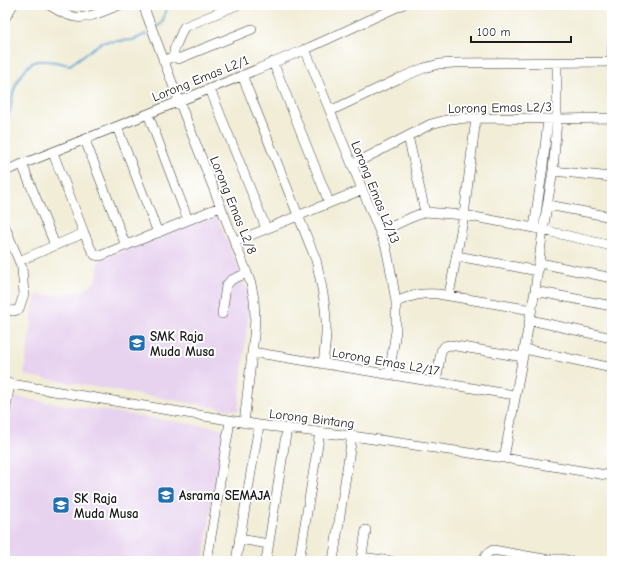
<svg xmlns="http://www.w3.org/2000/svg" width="617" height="566" font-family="'Comic Neue',sans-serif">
	<rect width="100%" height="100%" fill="#fff"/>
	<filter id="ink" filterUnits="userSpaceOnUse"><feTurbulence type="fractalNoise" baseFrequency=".025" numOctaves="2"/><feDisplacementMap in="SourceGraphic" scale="8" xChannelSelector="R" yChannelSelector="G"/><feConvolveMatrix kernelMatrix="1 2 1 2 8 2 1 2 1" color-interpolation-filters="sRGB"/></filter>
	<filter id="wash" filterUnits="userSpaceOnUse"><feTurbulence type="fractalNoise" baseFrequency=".012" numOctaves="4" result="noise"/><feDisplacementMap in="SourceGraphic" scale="16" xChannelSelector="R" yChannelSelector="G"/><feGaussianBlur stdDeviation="0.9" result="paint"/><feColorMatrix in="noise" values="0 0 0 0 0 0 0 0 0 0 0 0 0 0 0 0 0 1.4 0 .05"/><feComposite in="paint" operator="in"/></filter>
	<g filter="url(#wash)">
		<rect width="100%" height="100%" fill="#f1edd7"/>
		<path fill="#e7d2ef" d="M216 215 238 267 246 288 248 303 249 311 238 411 24 375 35 295H60L84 290 95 282 98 274V261Z
			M14 397 151 418 224 429 203 561H5V448Z"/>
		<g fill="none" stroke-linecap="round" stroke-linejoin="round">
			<path stroke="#5aa3d1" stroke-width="2" d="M157 27 162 23 168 5
				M5 121C11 113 11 104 13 94 15 84 26 62 38 61 48 60 60 63 70 65L102 42 133 40 146 34"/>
		</g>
	</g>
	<g filter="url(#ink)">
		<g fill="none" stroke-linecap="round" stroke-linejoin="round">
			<g stroke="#3c3b38" stroke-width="10">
				<path id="minor" d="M49 5C57 10 66 16 75 17 87 20 108 9 120 5
					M143 5 179 101 247 273 251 284 254 299 255 317 254 336 244 423
					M5 18 13 5
					M305 49 330 111 386 247 391 272 396 302V331L389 374
					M174 56 178 59 252 29
					M163 61 174 56V50L184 27 237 5
					M273 62 329 202
					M612 62V49
					M242 75 316 260C321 283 327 308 326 332 326 342 324 353 323 364
					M210 89 266 228
					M330 111 398 79 424 68 439 64 454 63 612 62
					M148 114 188 220
					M117 127 158 233
					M408 136 425 212
					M85 140 126 246
					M53 153 84 233 91 249 95 255 100 256 220 207
					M22 164 55 245
					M352 165 431 124 450 119 471 118 557 119 612 118
					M5 171C106 131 206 91 306 49 338 35 370 19 402 5
					M553 171 612 177
					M548 205 612 217
					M5 227 22 268 24 294 19 309 14 311 5 310
					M534 228 543 166 548 119
					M380 232 410 218 425 212 464 215 534 228 612 246
					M234 242 361 190
					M457 256 538 271
					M19 261 84 233
					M540 263 612 278
					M535 291 612 306
					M449 295 464 215 476 118
					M396 302C413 295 419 293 438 294L532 310
					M222 314 226 286 231 280 247 273
					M530 320 612 338
					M525 349 612 368
					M252 352 515 395
					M5 383 259 425 352 436 504 458 612 476
					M436 383 441 351 445 346 450 345 523 357
					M5 414 10 383
					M504 458 535 291 543 230 553 171 557 119V63
					M239 539 269 544
					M361 557 391 561
					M207 561 230 421
					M236 561 259 425
					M266 561 287 428
					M299 561 320 432
					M333 561 352 436
					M361 561 366 530
					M484 561C485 555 487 553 493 550L544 559
					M544 561V559H561L570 561"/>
			</g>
			<use href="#minor" stroke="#fff" stroke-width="9"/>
		</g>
	</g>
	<defs>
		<g id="school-square" transform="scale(0.9)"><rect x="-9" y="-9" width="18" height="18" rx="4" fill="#1f6fb2" stroke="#fff"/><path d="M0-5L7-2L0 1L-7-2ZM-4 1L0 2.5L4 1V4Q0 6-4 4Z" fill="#fff"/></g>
	</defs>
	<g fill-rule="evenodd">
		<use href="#school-square" x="137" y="343"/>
		<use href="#school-square" x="166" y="495"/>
		<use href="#school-square" x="61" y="505"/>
	</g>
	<g text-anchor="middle" stroke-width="4" stroke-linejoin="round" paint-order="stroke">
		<g font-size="13" fill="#1c1c1c" stroke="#fff">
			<text transform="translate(200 78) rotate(-22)" y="5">Lorong Emas L2/1</text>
			<text transform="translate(500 107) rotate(-1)" y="5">Lorong Emas L2/3</text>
			<text transform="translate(376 192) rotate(68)" y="5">Lorong Emas L2/13</text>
			<text transform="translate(234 205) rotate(68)" y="5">Lorong Emas L2/8</text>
			<text transform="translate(386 361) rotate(10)" y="5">Lorong Emas L2/17</text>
			<text transform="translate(312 418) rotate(7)" y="5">Lorong Bintang</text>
		</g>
		<g font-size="13" font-weight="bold" fill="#1c1c1c" stroke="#fff" text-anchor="start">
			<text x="150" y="341">SMK Raja<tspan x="150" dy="15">Muda Musa</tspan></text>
			<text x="179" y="500">Asrama SEMAJA</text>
			<text x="74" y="503">SK Raja<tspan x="74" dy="15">Muda Musa</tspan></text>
		</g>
	</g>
	<rect width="617" height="566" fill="none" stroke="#fff" stroke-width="20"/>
	<path d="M471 36v6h100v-6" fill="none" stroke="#1c1c1c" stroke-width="2"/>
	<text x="477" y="36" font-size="12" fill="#1c1c1c" stroke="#ffffff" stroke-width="3" paint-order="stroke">100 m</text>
</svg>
